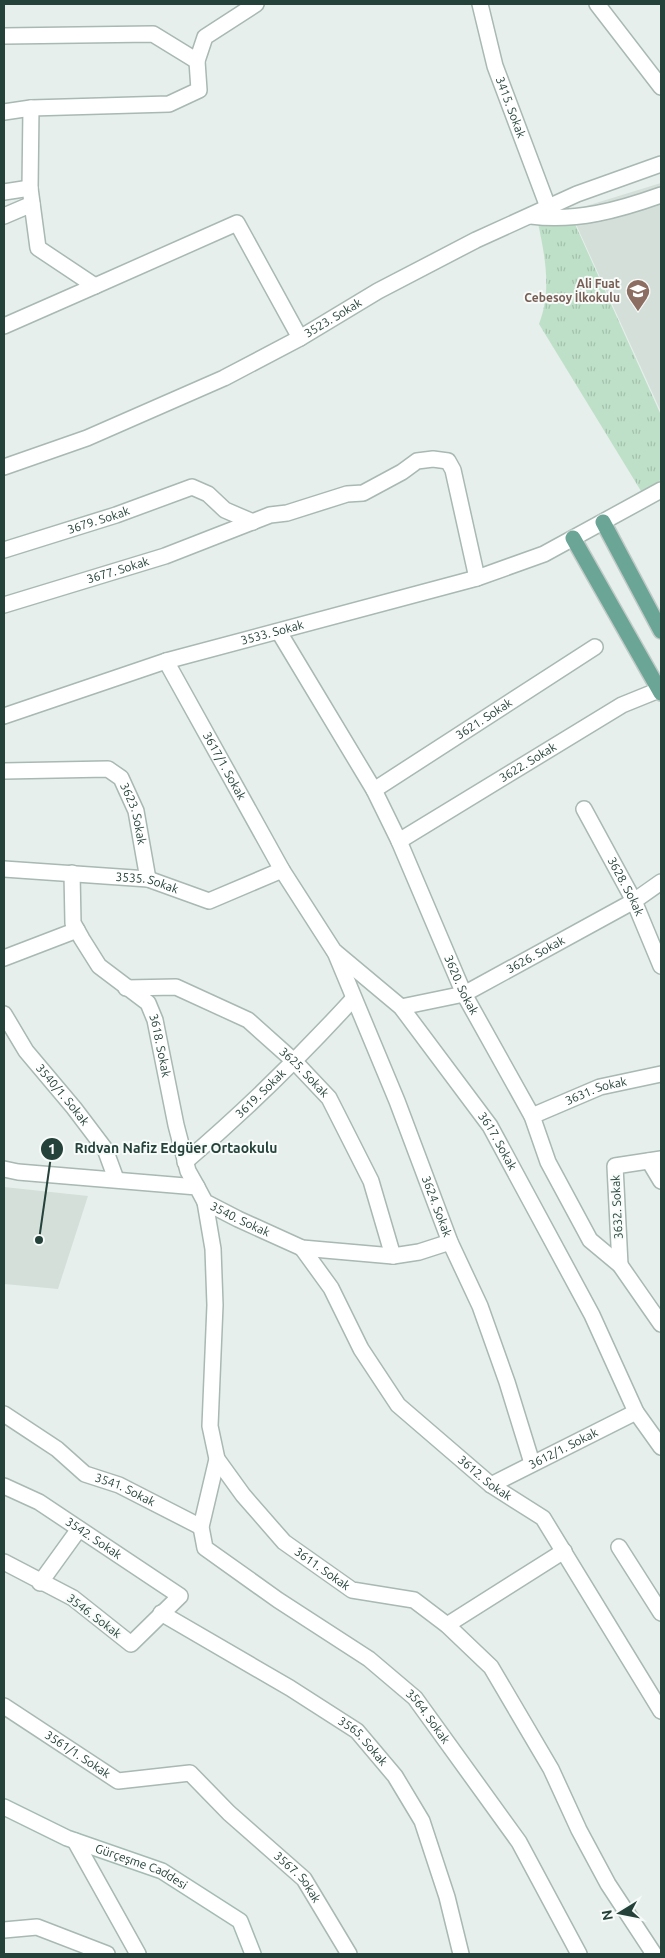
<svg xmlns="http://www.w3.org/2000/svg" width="665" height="1958" font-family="Ubuntu,sans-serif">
	<defs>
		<pattern id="grass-tufts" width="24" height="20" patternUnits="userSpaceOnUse" patternTransform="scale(1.25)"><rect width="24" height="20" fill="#bfe0c8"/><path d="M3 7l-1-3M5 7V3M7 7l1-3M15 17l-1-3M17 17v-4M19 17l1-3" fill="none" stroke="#a4c1ad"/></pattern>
	</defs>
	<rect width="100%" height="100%" fill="#e6efeb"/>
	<path fill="#d4dfda" d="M661 183V412L570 211Z
		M4 1187 88 1196 58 1289 4 1284Z"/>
	<path fill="url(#grass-tufts)" d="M570 213 661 415V480L641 491 539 324C552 291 545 256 538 223Z"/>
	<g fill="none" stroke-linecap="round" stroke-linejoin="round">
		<g stroke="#a8b8b2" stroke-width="18">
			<g id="street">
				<path id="s1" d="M480 4 495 66 548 207"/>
				<path d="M597 4 661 87"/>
				<path d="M4 36 153 34 197 61"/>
				<path d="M4 112 31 108 169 104 199 90 197 61 205 37 256 4"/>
				<path d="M4 192 30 188"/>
				<path d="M4 216 32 204"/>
				<path d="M531 216C576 222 619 210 661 195"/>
				<path d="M95 286 237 223 300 338"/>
				<path d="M4 326 95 286 38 248 30 188 31 108"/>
				<path id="s2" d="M4 467 87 438 224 378 300 338 378 291 476 240 577 194 661 164"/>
				<path id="s3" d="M4 550 116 515 192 487 208 494 225 510 253 522"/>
				<path id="s4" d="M4 605 165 556 270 515 287 513 347 494 363 493 402 472 417 461 433 459 448 461 453 470 477 578"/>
				<path id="s5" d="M279 632 374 790 399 841 464 994 532 1116 548 1162 590 1240 620 1265 661 1324"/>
				<path id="s6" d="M166 661 282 870 334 951 401 1007 490 1126 592 1315 636 1412 661 1447"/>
				<path id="s7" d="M4 716 166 661 477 578 544 554 661 490"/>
				<path id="s8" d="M4 771 108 769 121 778 136 811 148 879"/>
				<path id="s9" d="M374 790 595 647"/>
				<path id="s10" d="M584 809 634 901 661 966"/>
				<path id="s11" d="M399 841 622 705 659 690"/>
				<path id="s12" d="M4 869 148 879 209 901 282 870"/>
				<path id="s13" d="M72 873 73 923 82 939 99 966 148 1003 155 1020 176 1125 188 1171 197 1187"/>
				<path id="s14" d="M335 952 397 1101 450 1242 480 1306 507 1382 532 1463"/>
				<path d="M4 958 77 930"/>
				<path id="s15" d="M126 988 176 987 248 1020 295 1062 329 1098 371 1181 393 1256"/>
				<path id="s16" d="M401 1007 464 994 634 901 661 882"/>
				<path id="s17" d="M4 1014 26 1051 74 1108 105 1149 116 1179"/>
				<path id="s18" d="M532 1116 600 1087 661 1074"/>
				<path d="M649 1161 661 1181"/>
				<path id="s19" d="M185 1162C245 1111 300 1057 353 999"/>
				<path id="s20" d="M4 1169 18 1172 197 1187 205 1202 238 1219 302 1248 393 1256 419 1252 450 1242"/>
				<path id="s21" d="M205 1202 213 1249 215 1305 210 1426 217 1459 243 1495 284 1542 352 1590 414 1600 447 1625 491 1667 551 1769 579 1830 608 1884 654 1954"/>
				<path id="s22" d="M302 1248 331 1288 361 1349 398 1405 491 1485 543 1518 661 1711"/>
				<path d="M620 1265 615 1166 661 1159"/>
				<path id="s23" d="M4 1414 57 1449 85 1474 119 1485 201 1527"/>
				<path id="s24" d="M217 1459 201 1527 205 1548 278 1600 369 1659 415 1698 519 1842 579 1954"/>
				<path id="s25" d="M491 1485 636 1412"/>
				<path id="s26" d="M4 1486 39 1502 180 1596 131 1644 73 1598 4 1562"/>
				<path d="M619 1547 661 1613"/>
				<path d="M40 1583 79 1529"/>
				<path id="s27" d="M161 1613 290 1688 357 1731 395 1776 422 1821 447 1897 461 1954"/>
				<path d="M447 1625 564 1551"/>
				<path id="s28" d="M4 1706 118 1781 190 1773 229 1813 304 1879 349 1954"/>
				<path d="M75 1841 138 1954"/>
				<path d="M4 1930 37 1927 107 1954"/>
			</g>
		</g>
		<g stroke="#a4bbb3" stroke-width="18">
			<g id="secondary">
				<path id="s29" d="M4 1807 67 1838 162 1871 240 1921 253 1954"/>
			</g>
		</g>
		<g stroke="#c2cac8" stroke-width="18">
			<path id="primary" d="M603 522 661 631
				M573 538 661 693"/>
		</g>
		<use href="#street" stroke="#fff" stroke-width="15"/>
		<use href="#secondary" stroke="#fff" stroke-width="15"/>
		<use href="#primary" stroke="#6aa596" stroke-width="15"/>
	</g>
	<defs>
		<g id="school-pin" transform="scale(1.25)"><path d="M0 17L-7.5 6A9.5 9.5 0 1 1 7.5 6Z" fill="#8d6e63" stroke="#f7fbf9"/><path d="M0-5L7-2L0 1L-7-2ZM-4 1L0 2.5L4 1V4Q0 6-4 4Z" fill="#fff"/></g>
	</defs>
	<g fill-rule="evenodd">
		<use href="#school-pin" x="638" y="291"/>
	</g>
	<g text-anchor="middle" stroke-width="4" stroke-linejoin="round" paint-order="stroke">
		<g font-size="12" fill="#24423a" stroke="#f7fbf9">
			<text dy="4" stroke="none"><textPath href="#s1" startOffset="108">3415. Sokak</textPath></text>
			<text dy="4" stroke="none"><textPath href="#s2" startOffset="362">3523. Sokak</textPath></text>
			<text dy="4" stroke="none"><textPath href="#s3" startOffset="99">3679. Sokak</textPath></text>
			<text dy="4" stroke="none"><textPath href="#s4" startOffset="119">3677. Sokak</textPath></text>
			<text dy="4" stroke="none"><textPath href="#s7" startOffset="281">3533. Sokak</textPath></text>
			<text dy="4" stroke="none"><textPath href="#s9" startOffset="131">3621. Sokak</textPath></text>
			<text dy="4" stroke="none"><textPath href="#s11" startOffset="151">3622. Sokak</textPath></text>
			<text dy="4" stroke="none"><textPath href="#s6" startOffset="120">3617/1. Sokak</textPath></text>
			<text dy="4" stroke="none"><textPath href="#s8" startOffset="158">3623. Sokak</textPath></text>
			<text dy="4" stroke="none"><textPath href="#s12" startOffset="144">3535. Sokak</textPath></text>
			<text dy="4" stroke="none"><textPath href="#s10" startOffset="88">3628. Sokak</textPath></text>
			<text dy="4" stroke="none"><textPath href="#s16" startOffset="146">3626. Sokak</textPath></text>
			<text dy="4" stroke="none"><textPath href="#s5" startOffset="398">3620. Sokak</textPath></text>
			<text dy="4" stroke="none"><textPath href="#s13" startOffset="206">3618. Sokak</textPath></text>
			<text dy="4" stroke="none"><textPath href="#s15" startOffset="206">3625. Sokak</textPath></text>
			<text dy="4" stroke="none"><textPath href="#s18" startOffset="69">3631. Sokak</textPath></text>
			<text dy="4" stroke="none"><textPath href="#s19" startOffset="102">3619. Sokak</textPath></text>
			<text dy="4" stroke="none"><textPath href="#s17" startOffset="100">3540/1. Sokak</textPath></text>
			<text dy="4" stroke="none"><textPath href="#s6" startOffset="588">3617. Sokak</textPath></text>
			<text dy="4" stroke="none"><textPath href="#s14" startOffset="274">3624. Sokak</textPath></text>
			<text transform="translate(617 1207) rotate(-93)" y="4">3632. Sokak</text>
			<text dy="4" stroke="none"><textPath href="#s20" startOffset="250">3540. Sokak</textPath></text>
			<text dy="4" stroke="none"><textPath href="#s25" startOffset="81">3612/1. Sokak</textPath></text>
			<text dy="4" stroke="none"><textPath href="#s22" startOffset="298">3612. Sokak</textPath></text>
			<text dy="4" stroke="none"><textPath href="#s23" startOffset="144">3541. Sokak</textPath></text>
			<text dy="4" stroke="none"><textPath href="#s26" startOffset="104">3542. Sokak</textPath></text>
			<text dy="4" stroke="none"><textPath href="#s21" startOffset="412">3611. Sokak</textPath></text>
			<text transform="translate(94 1616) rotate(37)" y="4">3546. Sokak</text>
			<text dy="4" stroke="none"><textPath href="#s24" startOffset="372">3564. Sokak</textPath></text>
			<text dy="4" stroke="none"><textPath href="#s27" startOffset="240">3565. Sokak</textPath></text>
			<text dy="4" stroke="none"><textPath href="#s28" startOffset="88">3561/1. Sokak</textPath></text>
			<text dy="4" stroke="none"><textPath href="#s29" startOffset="150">Gürçeşme Caddesi</textPath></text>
			<text dy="4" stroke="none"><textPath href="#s28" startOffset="359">3567. Sokak</textPath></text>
		</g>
		<g font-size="12" font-weight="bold" fill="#785e54" stroke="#f7fbf9" text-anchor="end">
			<text x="620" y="288">Ali Fuat<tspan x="620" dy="14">Cebesoy İlkokulu</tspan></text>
		</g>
	</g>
	<path fill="none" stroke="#24423a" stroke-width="2" d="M39 1240L52 1149"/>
	<g fill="#24423a" stroke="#f7fbf9" stroke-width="2">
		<circle cx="39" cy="1240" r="5"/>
		<circle cx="52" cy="1149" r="12"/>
	</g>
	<g font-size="15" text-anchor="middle" font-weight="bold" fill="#fff">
		<text x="52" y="1154">1</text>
	</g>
	<g font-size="14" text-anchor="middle" font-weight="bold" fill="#24423a" stroke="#f7fbf9" stroke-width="4" stroke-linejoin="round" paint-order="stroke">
		<text x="176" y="1153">Rıdvan Nafiz Edgüer Ortaokulu</text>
	</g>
	<rect width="665" height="1958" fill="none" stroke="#24423a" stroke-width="10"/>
	<g transform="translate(620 1913) rotate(260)" stroke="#f7fbf9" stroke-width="4" paint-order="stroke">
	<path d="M0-4L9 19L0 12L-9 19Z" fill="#24423a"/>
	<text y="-8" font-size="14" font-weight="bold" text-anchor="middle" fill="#24423a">N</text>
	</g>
</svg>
